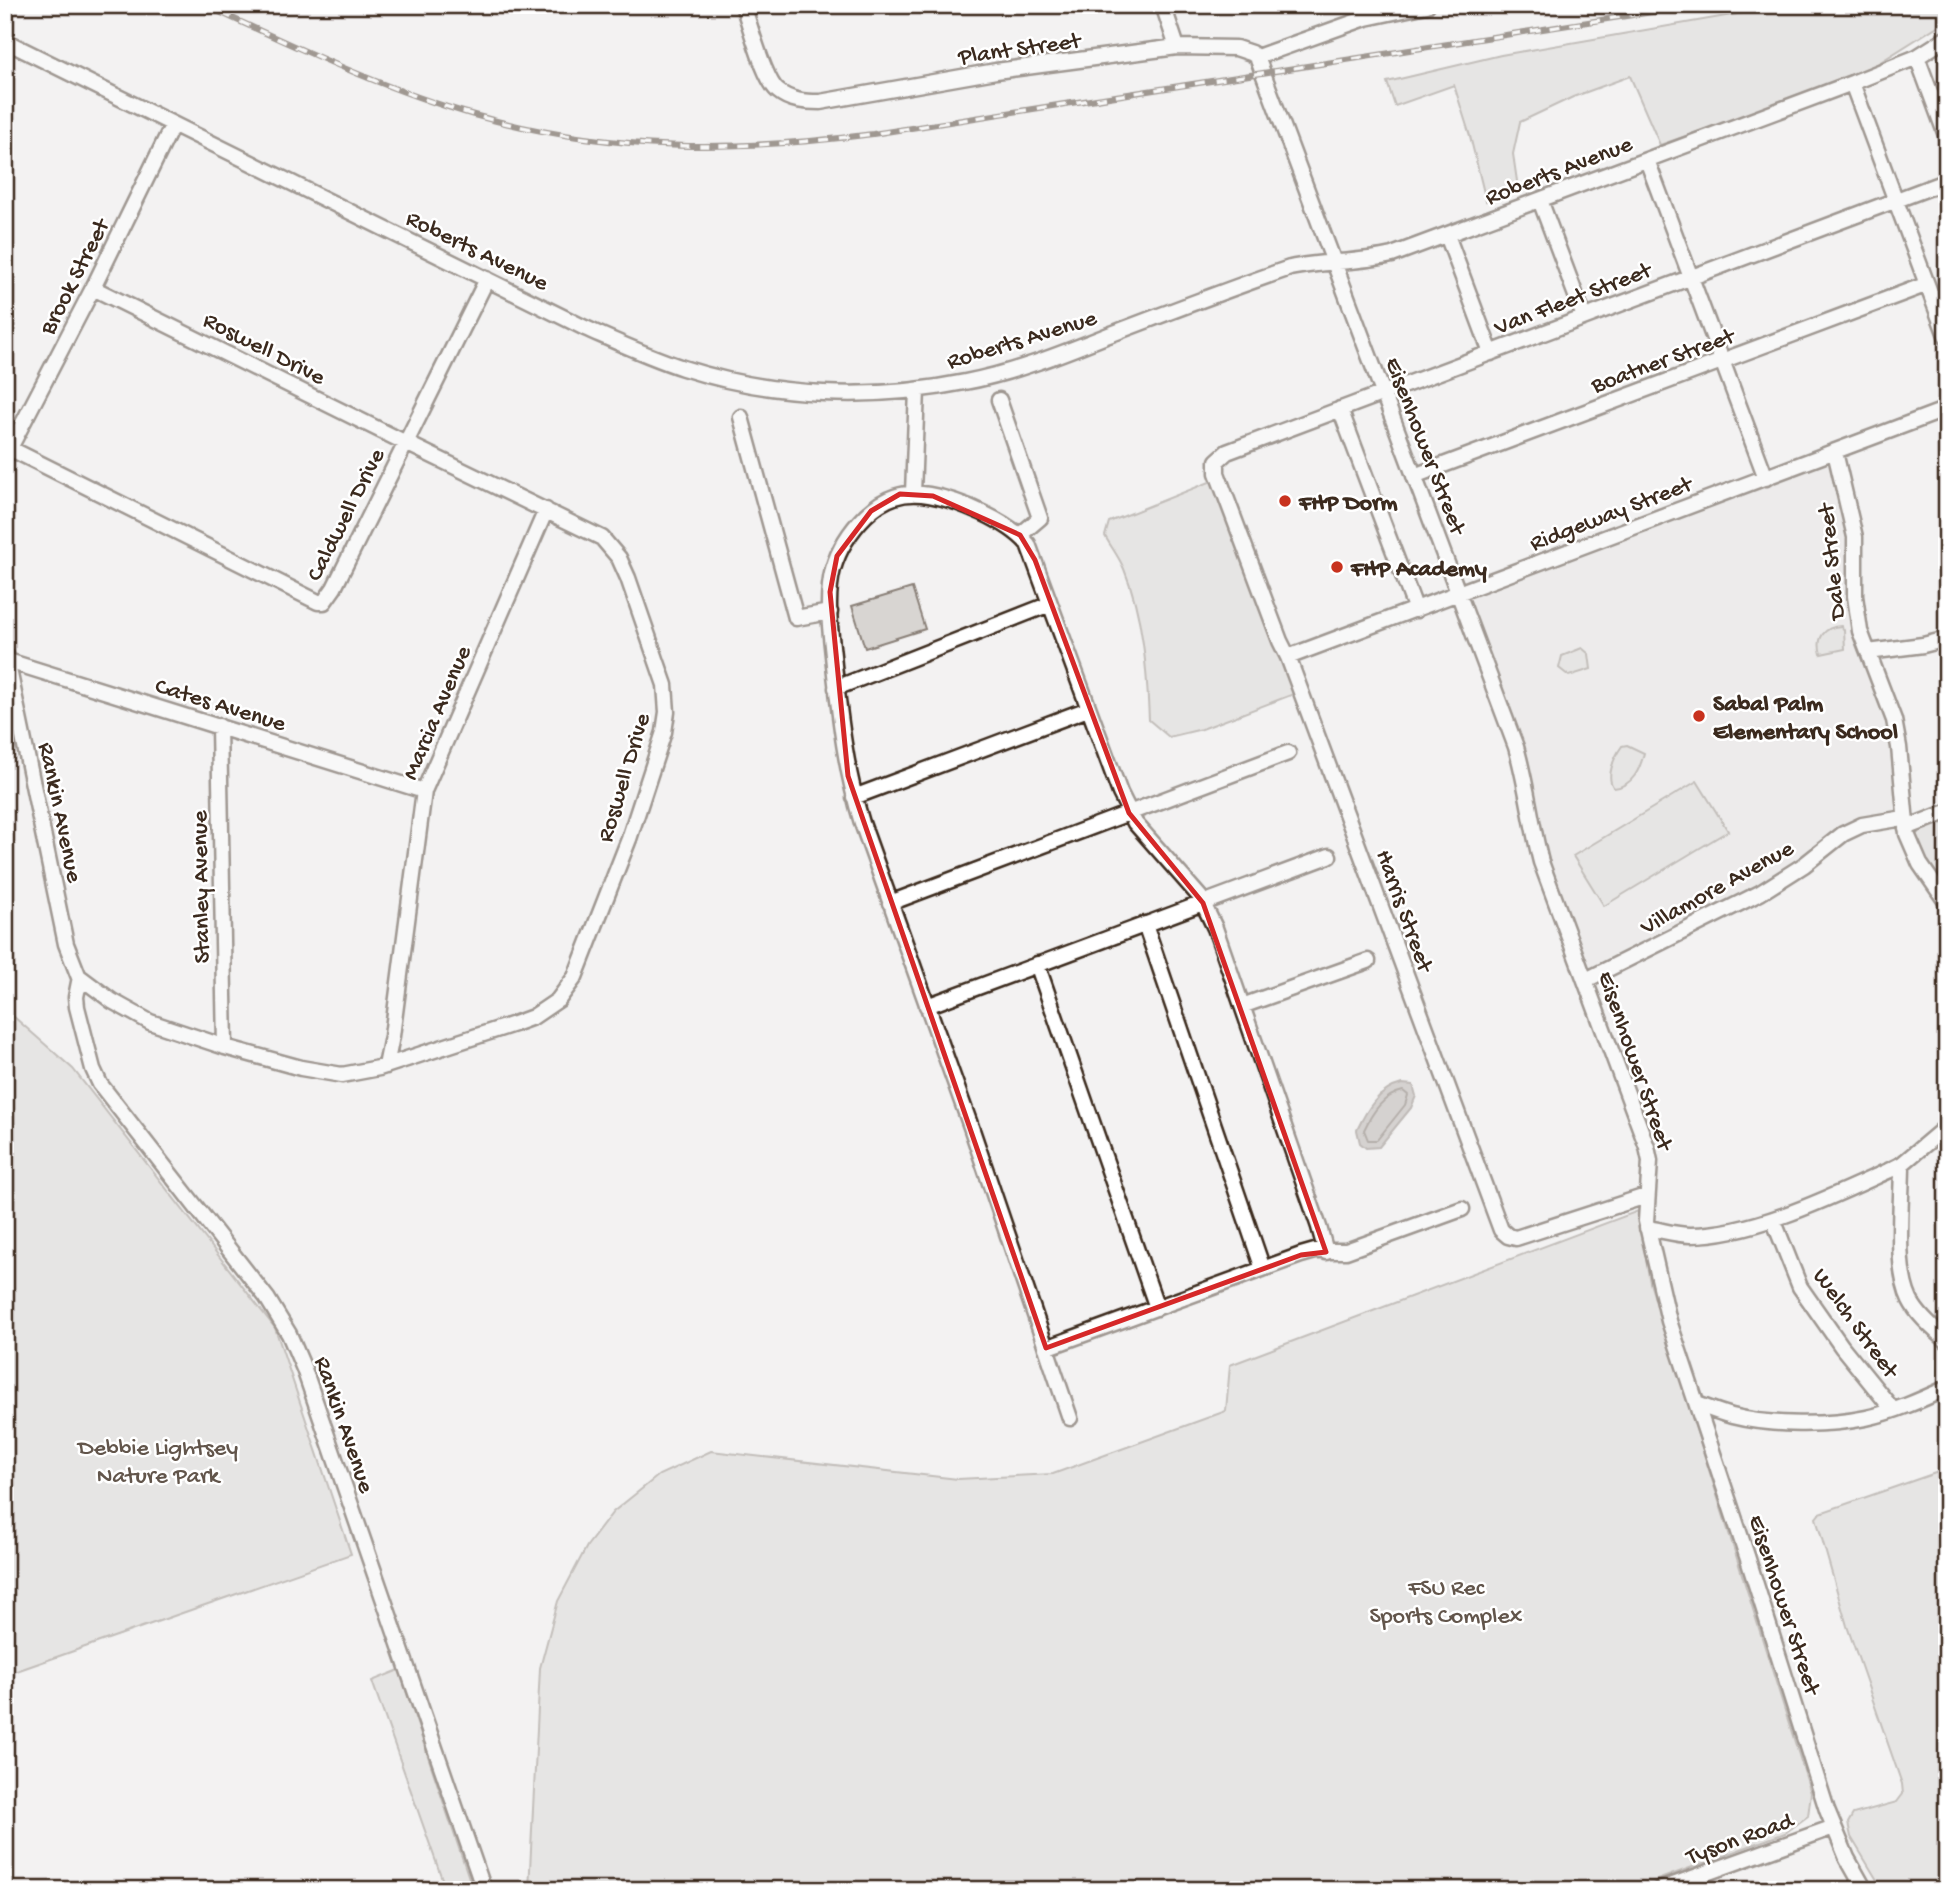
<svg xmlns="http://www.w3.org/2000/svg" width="1952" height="1895" font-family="'Gochi Hand',sans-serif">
	<rect width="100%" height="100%" fill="#f3f2f2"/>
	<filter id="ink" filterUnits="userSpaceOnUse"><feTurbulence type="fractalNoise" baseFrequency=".0143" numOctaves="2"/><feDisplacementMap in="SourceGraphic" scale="14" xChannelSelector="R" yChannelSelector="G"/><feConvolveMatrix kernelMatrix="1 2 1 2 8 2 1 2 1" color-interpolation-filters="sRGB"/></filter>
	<g filter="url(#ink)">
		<path fill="#e6e3e2" d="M1825 464 1833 468 1849 540 1850 603 1890 727 1899 813 1874 818 1765 885 1590 970 1545 855 1526 757 1469 603 1475 595Z"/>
		<path fill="#d8d5d2" stroke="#8a8078" stroke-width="2" d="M1789 5H1947V20L1858 76 1660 145 1630 76 1573 97 1520 122 1513 154 1518 188 1510 196 1486 201 1470 136 1454 85 1395 106 1387 82 1501 55Z
			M1212 481 1299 692 1202 729 1169 737 1149 720C1147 670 1143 615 1124 569 1119 557 1111 547 1105 536L1109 522Z
			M912 588 925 629 865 648 852 606Z
			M1841 626 1844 630 1845 649 1821 654C1816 638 1824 627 1841 626Z
			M1582 648 1589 654 1591 669 1569 676 1559 668 1562 656Z
			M1627 745 1644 753C1640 769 1633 786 1614 788 1605 778 1614 757 1622 746Z
			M1697 781 1728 831 1604 906 1573 856Z
			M1947 817V894L1933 875 1914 837 1921 829Z
			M5 1009 73 1069 275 1328 351 1554 5 1675Z
			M1638 1211 1650 1283 1811 1793 1808 1816 1785 1833 1630 1890H529L540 1668 558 1601 587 1546 613 1512 659 1475 711 1451 958 1479 1053 1474 1226 1411 1230 1365Z
			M1947 1469V1890H1883L1851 1837 1848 1823 1853 1814 1897 1802 1903 1794 1902 1784 1847 1626 1816 1518 1820 1513Z
			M399 1670 473 1890H446L372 1681Z"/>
		<path fill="#b2aba7" stroke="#827770" stroke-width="2" d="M1402 1084 1413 1085 1416 1096 1411 1108 1379 1147 1366 1148 1360 1143 1357 1130C1367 1109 1378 1090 1402 1084Z"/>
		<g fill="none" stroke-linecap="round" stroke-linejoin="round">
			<path stroke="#6b5e55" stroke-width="2" d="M1403 1091 1408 1095 1405 1105 1377 1140H1368L1364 1130C1372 1113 1383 1095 1403 1091Z"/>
			<g stroke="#3b2a1e" stroke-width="19">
				<path id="minor" d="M743 5C750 25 764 80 778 91 790 101 805 102 820 102L996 71 1177 47 1236 48 1251 53 1257 57
					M1163 5 1177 47
					M5 41 585 328C617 342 649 357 683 368 774 397 872 401 965 382 1013 373 1061 354 1106 336 1167 313 1228 289 1290 268 1323 261 1358 263 1392 255L1852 83 1917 57 1947 38
					M1257 57 1516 747C1527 785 1531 824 1541 862L1647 1147 1650 1161 1646 1221 1669 1321 1747 1556 1827 1810 1847 1858 1865 1890
					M1257 57 1366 18 1427 5
					M1917 57 1947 138
					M1852 83 1947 338
					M1647 160 1766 478
					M1540 200 1584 317
					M1447 235 1491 353
					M999 400 1040 518 1020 535
					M1340 409 1416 610
					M741 417 796 618 830 612
					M5 446 318 602H324L334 588 487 279
					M10 448 93 288 173 124
					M1835 452 1855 537V596L1860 631 1894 720 1899 747 1907 834 1920 864 1947 903
					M1414 476 1925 285
					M913 493 917 390
					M1868 652 1923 645 1947 639
					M6 655 66 944 82 985
					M1288 657 1947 409
					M5 660 424 791
					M836 688 1050 604
					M219 726 225 1047
					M854 797 1088 709
					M1906 828 1947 812
					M890 903 1288 753
					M1145 924 1263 1269
					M1037 964 1157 1308
					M80 977 112 1001 150 1022 225 1047 301 1068 342 1075 379 1068 514 1024 533 1017 558 1000 575 977 629 839 664 732 667 712 665 685 628 578 619 558 602 538 406 443 93 288
					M80 977 76 997 77 1007 93 1069 100 1084 267 1298 289 1334 304 1369 484 1890
					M1586 980 1760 893 1804 865 1843 834 1862 825 1904 818
					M927 1006 1329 856
					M1242 1006 1368 961
					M386 1066 392 1036 424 791 546 510
					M1902 1164C1902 1202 1894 1267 1910 1300 1918 1316 1934 1329 1947 1341
					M1646 1196 1516 1238 1508 1236 1501 1230 1288 657 1280 641 1217 473V461L1227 452 1947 181
					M1773 1219 1800 1287 1842 1347 1893 1410
					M1647 1228C1661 1230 1676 1235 1690 1235 1753 1235 1831 1197 1888 1171L1902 1164 1947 1126
					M1046 1348 1301 1255 1315 1251H1346L1462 1209
					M1697 1404C1708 1408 1720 1413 1732 1416 1771 1426 1827 1426 1866 1418 1894 1412 1921 1400 1947 1388
					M1070 1418 971 1127 862 823C846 772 840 719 834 665 831 634 825 600 833 569 839 548 851 530 866 515 885 497 903 491 929 495 959 500 1008 521 1028 544L1120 793 1135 823 1200 897 1215 928 1319 1227 1326 1252
					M1659 1890 1834 1827"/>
			</g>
			<use href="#minor" stroke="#fff" stroke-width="14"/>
			<g stroke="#3b2a1e" stroke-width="6">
				<path id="rail" d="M204 5C292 45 380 88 474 115 609 153 735 152 873 134L1697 5"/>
			</g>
			<use href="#rail" stroke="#fff" stroke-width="3.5" stroke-dasharray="10" stroke-linecap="butt"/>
		</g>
	</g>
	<path d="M0 0H1952V1895H0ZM900 494 933 496 1020 535 1035 560 1129 813 1203 903 1326 1252 1301 1255 1046 1348 848 776 830 592 837 556 871 511Z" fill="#f3f2f2" fill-opacity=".55" fill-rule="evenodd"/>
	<path fill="none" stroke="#d62828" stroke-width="5" stroke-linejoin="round" d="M900 494 933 496 1020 535 1035 560 1129 813 1203 903 1326 1252 1301 1255 1046 1348 848 776 830 592 837 556 871 511Z"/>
	<g fill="#c8321e" stroke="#fff" stroke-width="2.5">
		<circle cx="1285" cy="501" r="7"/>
		<circle cx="1337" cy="567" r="7"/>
		<circle cx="1699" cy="716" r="7"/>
	</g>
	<g text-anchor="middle" stroke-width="5" stroke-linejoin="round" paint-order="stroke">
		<g font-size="24" fill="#3b2a1e" stroke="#fff">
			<text transform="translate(1019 47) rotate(-8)" y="8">Plant Street</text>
			<text transform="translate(1558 169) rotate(-21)" y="8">Roberts Avenue</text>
			<text transform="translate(478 249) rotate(26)" y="8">Roberts Avenue</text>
			<text transform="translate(73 276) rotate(-63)" y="8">Brook Street</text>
			<text transform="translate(1572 297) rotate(-21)" y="8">Van Fleet Street</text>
			<text transform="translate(1021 338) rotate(-17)" y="8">Roberts Avenue</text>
			<text transform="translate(265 347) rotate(27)" y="8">Roswell Drive</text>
			<text transform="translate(1662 359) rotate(-20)" y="8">Boatner Street</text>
			<text transform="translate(1427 445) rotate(69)" y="8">Eisenhower Street</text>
			<text transform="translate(1610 512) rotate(-21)" y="8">Ridgeway Street</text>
			<text transform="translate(344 514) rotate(-63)" y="8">Caldwell Drive</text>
			<text transform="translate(1830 562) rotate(-96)" y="8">Dale Street</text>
			<text transform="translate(221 703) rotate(17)" y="8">Cates Avenue</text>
			<text transform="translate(435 712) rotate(-67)" y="8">Marcia Avenue</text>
			<text transform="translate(622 777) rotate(-73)" y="8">Roswell Drive</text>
			<text transform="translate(62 812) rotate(78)" y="8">Rankin Avenue</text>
			<text transform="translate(1716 886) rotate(-29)" y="8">Villamore Avenue</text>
			<text transform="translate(199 887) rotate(-91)" y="8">Stanley Avenue</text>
			<text transform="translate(1406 910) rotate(70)" y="8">Harris Street</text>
			<text transform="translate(1637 1060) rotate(71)" y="8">Eisenhower Street</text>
			<text transform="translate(1857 1322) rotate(54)" y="8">Welch Street</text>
			<text transform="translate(346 1424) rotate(71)" y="8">Rankin Avenue</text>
			<text transform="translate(1786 1604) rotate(72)" y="8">Eisenhower Street</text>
			<text transform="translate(1739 1837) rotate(-20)" y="8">Tyson Road</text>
		</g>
		<g font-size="24" font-weight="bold" fill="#3b2a1e" stroke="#fff" text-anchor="start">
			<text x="1299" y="509">FHP Dorm</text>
			<text x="1351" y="575">FHP Academy</text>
			<text x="1713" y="710">Sabal Palm<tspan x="1713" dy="28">Elementary School</tspan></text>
		</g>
		<g font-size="24" fill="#62554b" stroke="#fff">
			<text x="158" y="1454">Debbie Lightsey<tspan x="158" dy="28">Nature Park</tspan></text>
			<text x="1446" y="1594">FSU Rec<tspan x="1446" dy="28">Sports Complex</tspan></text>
		</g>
	</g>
	<rect width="1952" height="1895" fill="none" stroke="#fff" stroke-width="28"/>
	<rect x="14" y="14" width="1924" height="1867" fill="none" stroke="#3b2a1e" stroke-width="2.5" filter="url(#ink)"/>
</svg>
